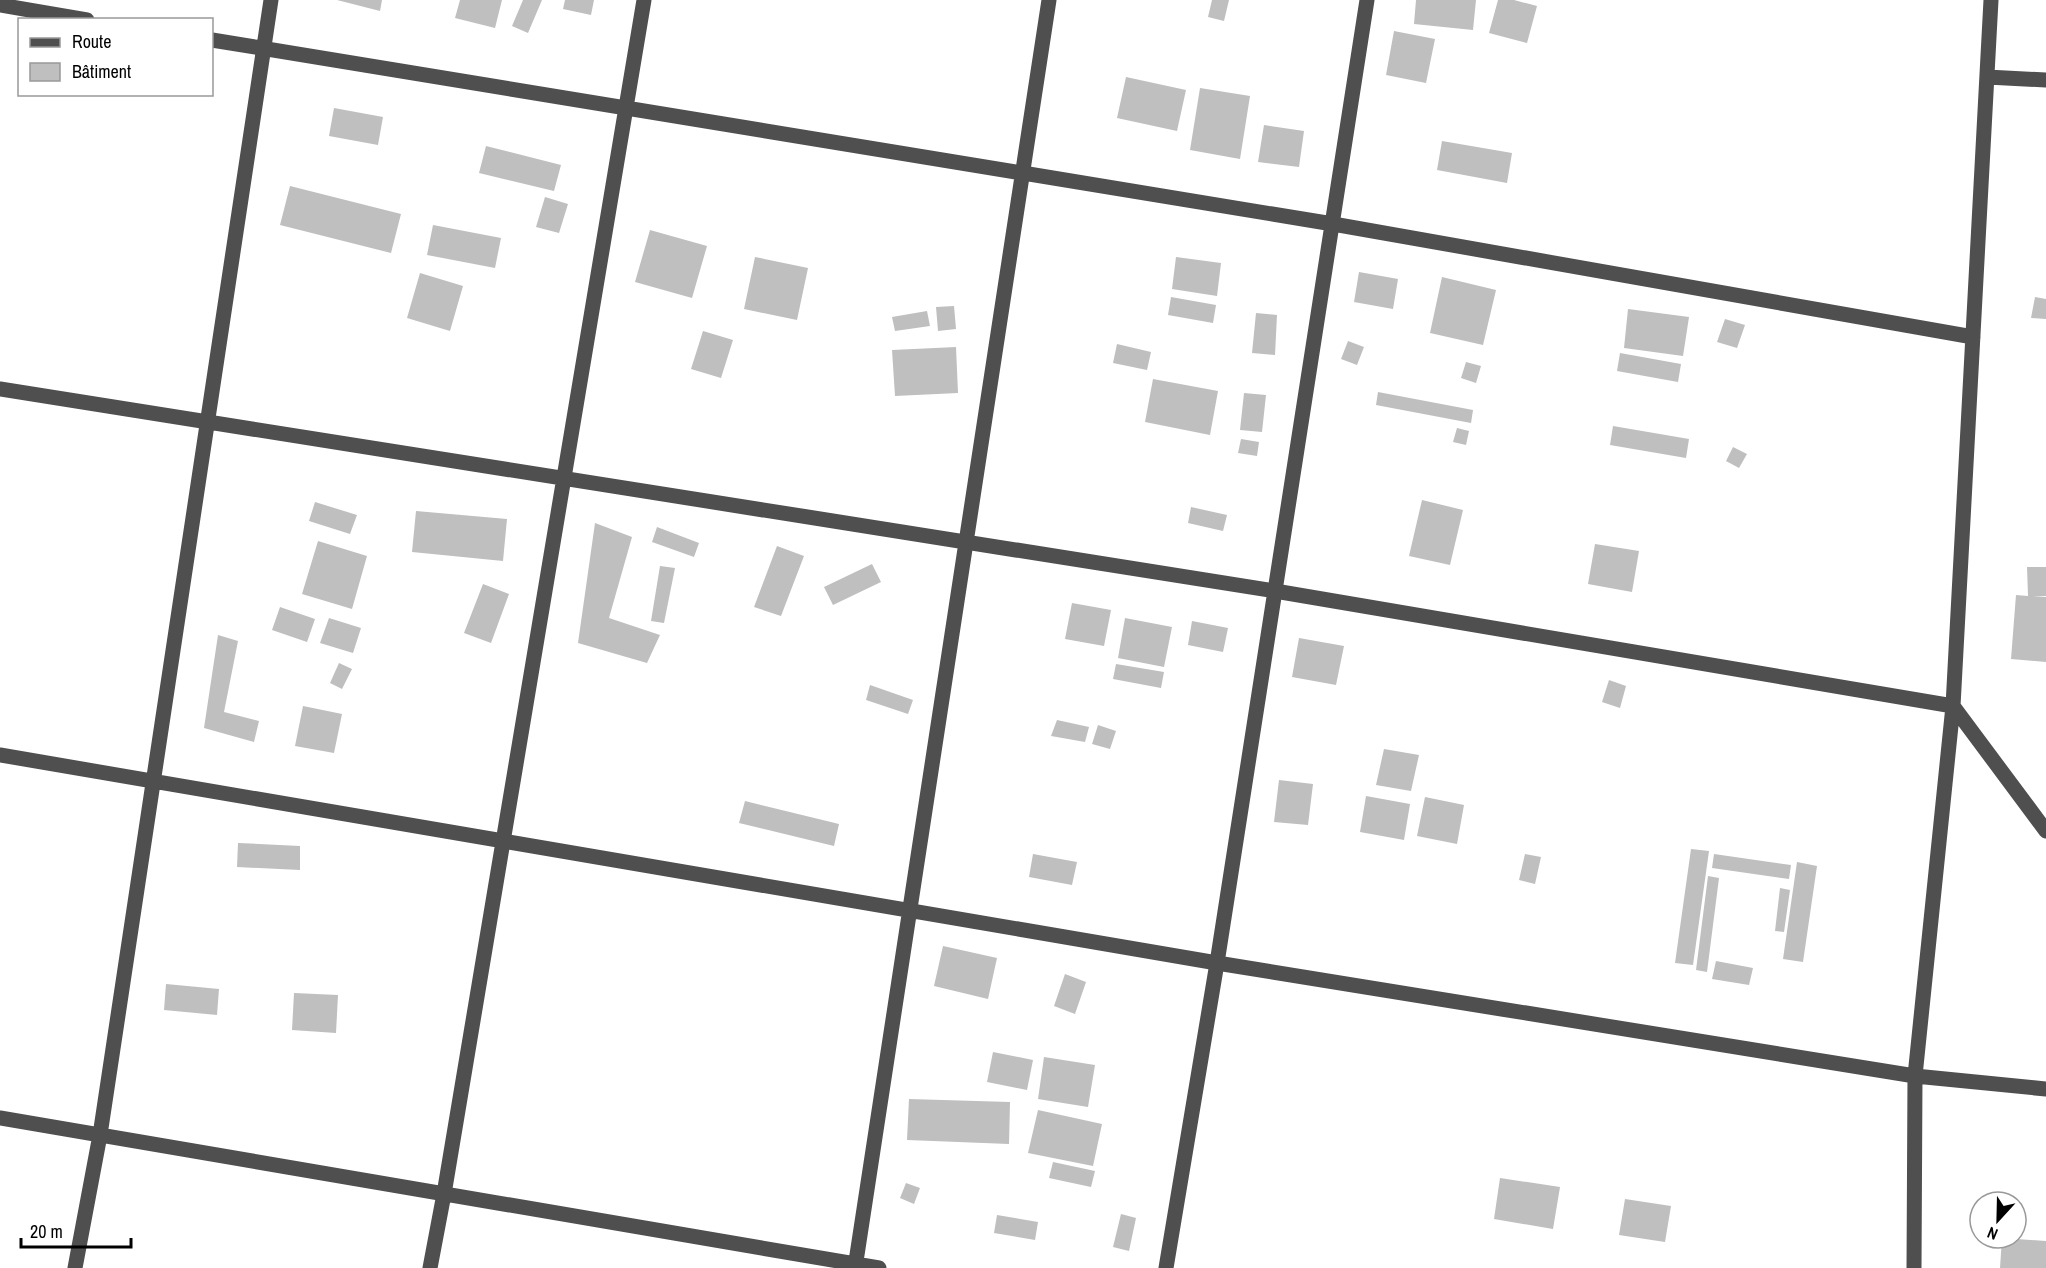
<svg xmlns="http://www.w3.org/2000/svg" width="2046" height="1268" font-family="'Archivo Narrow',sans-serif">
	<rect width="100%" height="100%" fill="#fff"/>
	<path fill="#bfbfbf" d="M337 0H382L380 11Z
		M460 0H502L495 28 455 18Z
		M523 0H542L528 33 512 26Z
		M565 0H594L591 15 563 9Z
		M1212 0H1229L1224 21 1208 17Z
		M1416 0H1476L1473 30 1414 24Z
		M1498 0H1514L1537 6 1527 43 1489 33Z
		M1394 31 1435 39 1426 83 1386 75Z
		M1126 77 1186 90 1177 131 1117 118Z
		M1200 88 1250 96 1240 159 1190 150Z
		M334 108 383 117 378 145 329 136Z
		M1264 125 1304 131 1299 167 1258 162Z
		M1442 141 1512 153 1507 183 1437 170Z
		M486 146 561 165 554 191 479 173Z
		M290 186 401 214 391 253 280 225Z
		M545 197 568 204 559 233 536 227Z
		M433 225 501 238 495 268 427 255Z
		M650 230 707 246 692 298 635 282Z
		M755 257 808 268 797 320 744 309Z
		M1176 257 1221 263 1217 296 1172 289Z
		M1359 272 1398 279 1393 309 1354 302Z
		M420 273 463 286 450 331 407 318Z
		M1442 277 1496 290 1483 345 1430 333Z
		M1171 297 1216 305 1213 323 1168 315Z
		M2035 297 2046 299V319L2031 318Z
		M954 306 956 329 938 331 936 307Z
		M1628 309 1689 317 1683 356 1624 348Z
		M927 311 930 326 895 331 892 317Z
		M1256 313 1277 315 1275 355 1252 353Z
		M1725 319 1745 325 1737 348 1717 342Z
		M703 331 733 340 721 378 691 369Z
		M1348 341 1364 347 1357 365 1341 359Z
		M1117 344 1151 352 1147 370 1113 363Z
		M956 347 958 393 895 396 892 350Z
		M1620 353 1681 364 1678 382 1617 371Z
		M1466 362 1481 366 1476 383 1461 378Z
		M1153 379 1218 391 1210 435 1145 422Z
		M1378 392 1473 410 1471 423 1376 405Z
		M1244 393 1266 395 1262 432 1240 430Z
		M1613 426 1689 439 1686 458 1610 445Z
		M1457 428 1469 431 1466 445 1453 442Z
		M1241 439 1259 442 1257 456 1238 453Z
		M1733 447 1747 454 1739 468 1726 461Z
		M1422 500 1463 510 1450 565 1409 556Z
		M315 502 357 515 350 534 309 521Z
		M1191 507 1227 515 1223 531 1188 523Z
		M416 511 507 519 503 561 412 552Z
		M595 523 632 537 609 618 660 635 647 663 578 643Z
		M657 527 699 543 694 557 652 542Z
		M318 541 367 556 352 609 302 594Z
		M1595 544 1639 551 1632 592 1588 584Z
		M777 546 804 556 781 616 754 607Z
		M872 564 881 582 833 605 824 587Z
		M660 566 675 568 664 623 651 621Z
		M2027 567H2046V596H2033L2046 597V662L2011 659 2016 595 2028 596Z
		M483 584 509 594 491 643 464 633Z
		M1072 603 1111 610 1104 646 1065 639Z
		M280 607 315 619 307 642 272 630Z
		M329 618 361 628 353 653 320 643Z
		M1125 618 1172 627 1164 667 1118 658Z
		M1192 621 1228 628 1223 652 1188 645Z
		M218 635 238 641 224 712 259 721 254 742 204 728Z
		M1299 638 1344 646 1336 685 1292 677Z
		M339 663 352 669 342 689 330 683Z
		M1116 664 1164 672 1161 688 1113 679Z
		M1609 680 1626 686 1620 708 1602 702Z
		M870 685 913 700 908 714 866 700Z
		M303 706 342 714 334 753 295 746Z
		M1057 720 1089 727 1085 742 1051 736Z
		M1098 725 1116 731 1110 749 1092 744Z
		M1384 749 1419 755 1411 791 1376 785Z
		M1279 780 1313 784 1308 825 1274 822Z
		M1366 796 1410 804 1404 840 1360 832Z
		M1425 797 1464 805 1457 844 1417 836Z
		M745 801 839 824 834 846 739 823Z
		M238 843 300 846V870L237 867Z
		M1691 849 1709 851 1693 965 1675 963Z
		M1033 854 1077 862 1072 885 1029 877Z
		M1525 854 1541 857 1535 884 1519 880Z
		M1714 854 1791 865 1789 879 1712 868Z
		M1797 862 1817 866 1803 962 1783 959Z
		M1708 876 1719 878 1707 972 1696 970Z
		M1780 888 1790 890 1784 932 1775 931Z
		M943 946 997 958 988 999 934 986Z
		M1716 961 1753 968 1749 985 1712 979Z
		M1065 974 1086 982 1075 1014 1054 1006Z
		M166 984 219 989 217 1015 164 1010Z
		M294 993 338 995 336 1033 292 1030Z
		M993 1052 1033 1060 1027 1090 987 1082Z
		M1044 1057 1095 1065 1088 1107 1038 1099Z
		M909 1099 1010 1102 1009 1144 907 1140Z
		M1038 1110 1102 1124 1093 1166 1028 1153Z
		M1053 1162 1095 1171 1091 1187 1049 1178Z
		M1500 1178 1560 1187 1553 1229 1494 1219Z
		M906 1183 920 1188 914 1204 900 1198Z
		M1625 1199 1671 1206 1665 1242 1619 1235Z
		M1121 1214 1136 1218 1129 1251 1113 1247Z
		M997 1215 1038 1222 1035 1240 994 1233Z
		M2002 1238 2046 1241V1268H2000Z"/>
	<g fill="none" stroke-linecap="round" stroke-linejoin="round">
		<path stroke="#4f4f4f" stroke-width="15" d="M0 5 87 20
			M212 40 1333 224 1973 337
			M1987 77 2046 80
			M0 389 1275 591 1953 706 2046 831
			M0 755 1217 963 1915 1076 2046 1089
			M0 1118 879 1268
			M75 1268 100 1135 271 0
			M430 1268 444 1194 644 0
			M855 1268 1049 0
			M1166 1268 1217 963 1367 0
			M1914 1268 1915 1076 1953 706 1991 0"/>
	</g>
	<rect x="18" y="18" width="195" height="78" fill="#ffffff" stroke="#999999" stroke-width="1.5"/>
	<rect x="30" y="38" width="30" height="9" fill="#4f4f4f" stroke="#999999" stroke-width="1.5"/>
	<text x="72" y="48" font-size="18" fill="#000000">Route</text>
	<rect x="30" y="63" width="30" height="18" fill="#bfbfbf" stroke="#999999" stroke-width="1.5"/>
	<text x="72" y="78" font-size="18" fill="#000000">Bâtiment</text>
	<g transform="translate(1998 1220) rotate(202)"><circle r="28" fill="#ffffff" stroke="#999999" stroke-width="1.5"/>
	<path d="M0-4.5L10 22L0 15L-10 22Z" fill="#000000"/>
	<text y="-9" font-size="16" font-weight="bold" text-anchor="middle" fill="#000000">N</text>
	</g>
	<path d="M21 1238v9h110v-9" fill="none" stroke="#000000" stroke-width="3"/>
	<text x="30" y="1238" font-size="18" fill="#000000" stroke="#ffffff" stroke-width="4.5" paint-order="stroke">20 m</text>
</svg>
